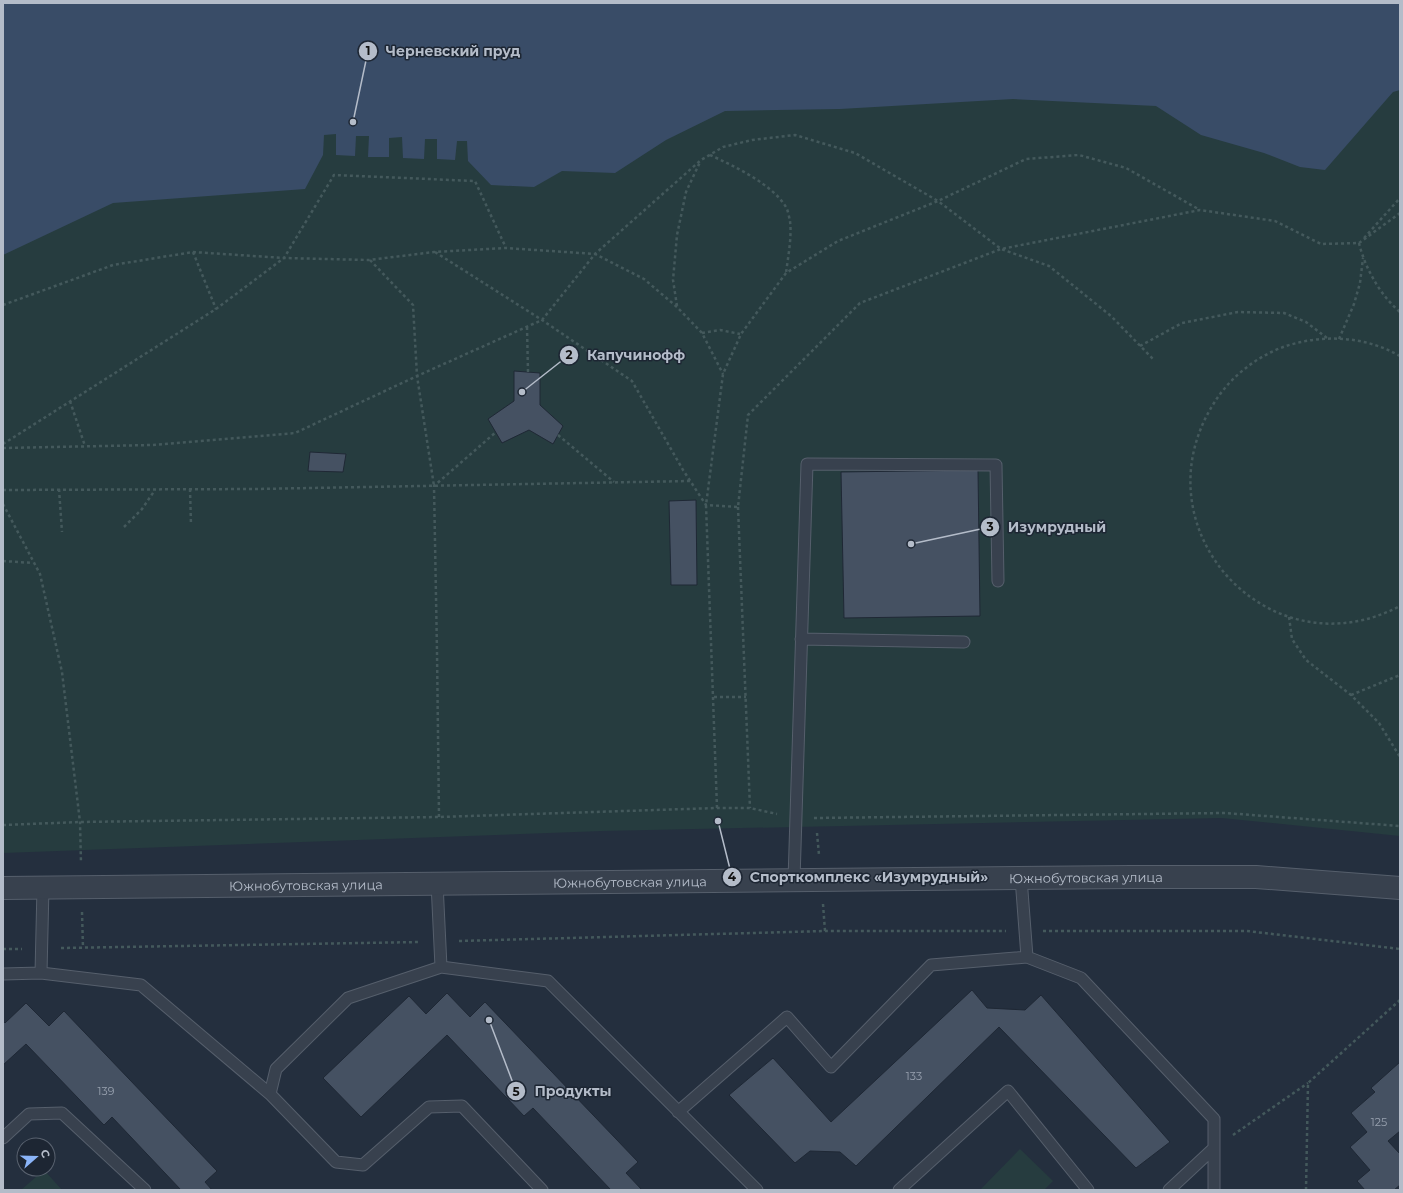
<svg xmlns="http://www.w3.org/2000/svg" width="1403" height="1193" font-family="Montserrat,sans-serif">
	<rect width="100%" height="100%" fill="#242f3e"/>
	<path fill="#263c3f" d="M3 3H1400V836L1222 818 602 831 3 853Z
		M1020 1149 1053 1181 1044 1190H980Z
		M44 1170 62 1190H21Z"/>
	<path fill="#394c67" d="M3 3H1400V90L1393 92 1325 170 1300 167 1264 153 1201 135 1156 106 1013 99 840 109 725 111 666 140 615 173 562 171 534 187 491 185 468 161 467 141H457L455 160 437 159V139H425L424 159 403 158 402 137 389 138V157H368L369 136H356L355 156 336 155V134L324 135 323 155 305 189 113 203 3 255Z"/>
	<path fill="#455162" stroke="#1f2835" d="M514 371 540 373V405L563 426 553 444 529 430 502 443 488 419 514 401Z
		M310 452 346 454 343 472 308 471Z
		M978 470 980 616 844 618 841 472Z
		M696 500 697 585H671L669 501Z
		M972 990 987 1008 1025 1010 1041 995 1170 1142 1136 1168 999 1027 856 1166 840 1152 810 1151 795 1163 729 1095 773 1058 831 1122Z
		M447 993 470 1017 485 1002 638 1162 626 1173 642 1190H611L533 1108 524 1116 447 1035 361 1117 323 1078 409 996 426 1014Z
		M26 1003 49 1026 64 1011 217 1171 205 1182 212 1190H181L112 1117 104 1125 26 1044 3 1065V1021L5 1023Z
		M1400 1062V1131L1388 1141 1400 1154V1185L1394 1190H1365L1357 1181 1370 1170 1350 1147 1367 1132 1351 1113 1375 1092 1371 1088Z"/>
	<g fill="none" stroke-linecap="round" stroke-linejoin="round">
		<g stroke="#565f6c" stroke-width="13">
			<path id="service" d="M801 639 964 642
				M1021 878 1027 957 1081 978 1214 1119V1190
				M794 880 807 464 996 465 998 581
				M437 883 441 967 348 998 276 1069 270 1094 336 1162 363 1165 429 1107 462 1106 542 1190
				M441 967 548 981 757 1190
				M41 973 141 985 270 1094
				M3 974 41 973 43 887
				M678 1112 787 1017 831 1067 931 965 1027 957
				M3 1138 29 1114 62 1113 145 1190
				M899 1190 1008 1091 1088 1190
				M1169 1190 1214 1148"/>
		</g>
		<g stroke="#565f6c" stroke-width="24">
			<g id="tertiary">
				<path id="s1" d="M3 888 1131 877H1256L1400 888"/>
			</g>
		</g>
		<path stroke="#44595c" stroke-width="2.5" stroke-dasharray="3 3" stroke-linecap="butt" d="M710 155C734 166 772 184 786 207 788 210 789 217 790 221 792 237 788 257 786 273
			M1364 238 1400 198
			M1359 243C1365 268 1380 295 1400 312
			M193 252 216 309
			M435 252 542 320 632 381 683 470 706 505 738 507 748 415 860 303 1001 249 1200 210 1275 221 1321 244 1359 243 1400 213
			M370 260 413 305 417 376 434 486
			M3 305 113 265 193 252 284 258 369 260 434 252 506 248 595 254 701 160 723 147 752 140 795 135 855 153 938 201 1026 159 1079 155 1126 168 1200 210
			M677 306 673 280 677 235 686 192 700 162
			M527 327 528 372
			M702 333 720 330 740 334
			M1339 339 1354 304 1360 283 1363 258
			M1140 346 1182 323 1238 312 1284 313 1306 322 1327 338
			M1400 356C1365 336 1324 334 1286 346 1257 356 1230 377 1214 403 1135 528 1269 675 1400 606
			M70 401 85 446
			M558 435 614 482
			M3 444 216 309 284 258 334 175 475 181 506 248
			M3 448 153 445 295 433 417 376 542 320 595 254 644 279 677 307 702 333 723 374
			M59 489 62 532
			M190 489 191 525
			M3 490 257 489 690 481
			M3 504 40 574 62 672 80 822 81 863
			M738 507 750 808
			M124 527 142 509 155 490
			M3 561 33 563
			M1289 617 1292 639 1306 660 1351 695 1379 723 1400 757
			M1351 695 1400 675
			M714 697H746
			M717 808 706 505 723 374 741 334 786 273 838 241 938 201 1001 249 1049 266 1111 316 1153 359
			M439 817 437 652 434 486 496 432
			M814 818 1225 813 1400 826
			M3 825 80 822 439 817 717 808H750L777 814
			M817 833 819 855
			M823 904 825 931
			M82 912 83 948
			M1043 931H1247L1400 949
			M459 941 825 931H1006
			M61 948 420 942
			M3 949H22
			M1233 1135 1308 1083
			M1306 1190 1308 1083 1400 1000"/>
		<use href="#service" stroke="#38414e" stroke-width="11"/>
		<use href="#tertiary" stroke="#38414e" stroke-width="22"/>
	</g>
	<g text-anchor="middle" stroke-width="3" stroke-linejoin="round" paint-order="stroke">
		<g font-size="11" fill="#98a1af">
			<text x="914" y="1080">133</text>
			<text x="106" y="1095">139</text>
			<text x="1379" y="1126">125</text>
		</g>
		<g font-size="13" fill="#b4bcc9" stroke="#1d2633">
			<text dy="5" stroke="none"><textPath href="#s1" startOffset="1083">Южнобутовская улица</textPath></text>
			<text dy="5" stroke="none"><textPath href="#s1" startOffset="627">Южнобутовская улица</textPath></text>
			<text dy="5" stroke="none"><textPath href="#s1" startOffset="303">Южнобутовская улица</textPath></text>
		</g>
	</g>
	<path fill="none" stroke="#b4bcc9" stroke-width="1.5" d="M353 122L368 51M522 392L569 355M911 544L990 527M718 821L732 877M489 1020L516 1091"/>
	<g fill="#b4bcc9" stroke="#1d2633" stroke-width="1.5">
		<circle cx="353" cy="122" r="4"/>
		<circle cx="522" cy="392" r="4"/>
		<circle cx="911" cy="544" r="4"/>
		<circle cx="718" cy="821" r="4"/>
		<circle cx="489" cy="1020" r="4"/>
		<circle cx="368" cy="51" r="10"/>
		<circle cx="569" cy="355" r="10"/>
		<circle cx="990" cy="527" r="10"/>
		<circle cx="732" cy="877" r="10"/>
		<circle cx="516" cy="1091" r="10"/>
	</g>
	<g font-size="12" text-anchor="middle" font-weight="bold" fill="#111">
		<text x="368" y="55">1</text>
		<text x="569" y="359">2</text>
		<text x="990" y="531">3</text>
		<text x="732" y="881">4</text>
		<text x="516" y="1096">5</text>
	</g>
	<g font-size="14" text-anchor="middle" font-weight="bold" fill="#b4bcc9" stroke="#1d2633" stroke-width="3" stroke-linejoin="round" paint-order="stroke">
		<text x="453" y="56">Черневский пруд</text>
		<text x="636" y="360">Капучинофф</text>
		<text x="1057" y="532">Изумрудный</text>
		<text x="869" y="882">Спорткомплекс «Изумрудный»</text>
		<text x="573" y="1096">Продукты</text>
	</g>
	<rect width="1403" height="1193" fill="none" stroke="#b4bcc9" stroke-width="8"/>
	<g transform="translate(36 1157) rotate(70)"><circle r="19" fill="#1d2633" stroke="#59626f"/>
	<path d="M0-3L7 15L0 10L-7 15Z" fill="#8ab4f8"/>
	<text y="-6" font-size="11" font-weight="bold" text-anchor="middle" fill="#b4bcc9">С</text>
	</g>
</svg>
